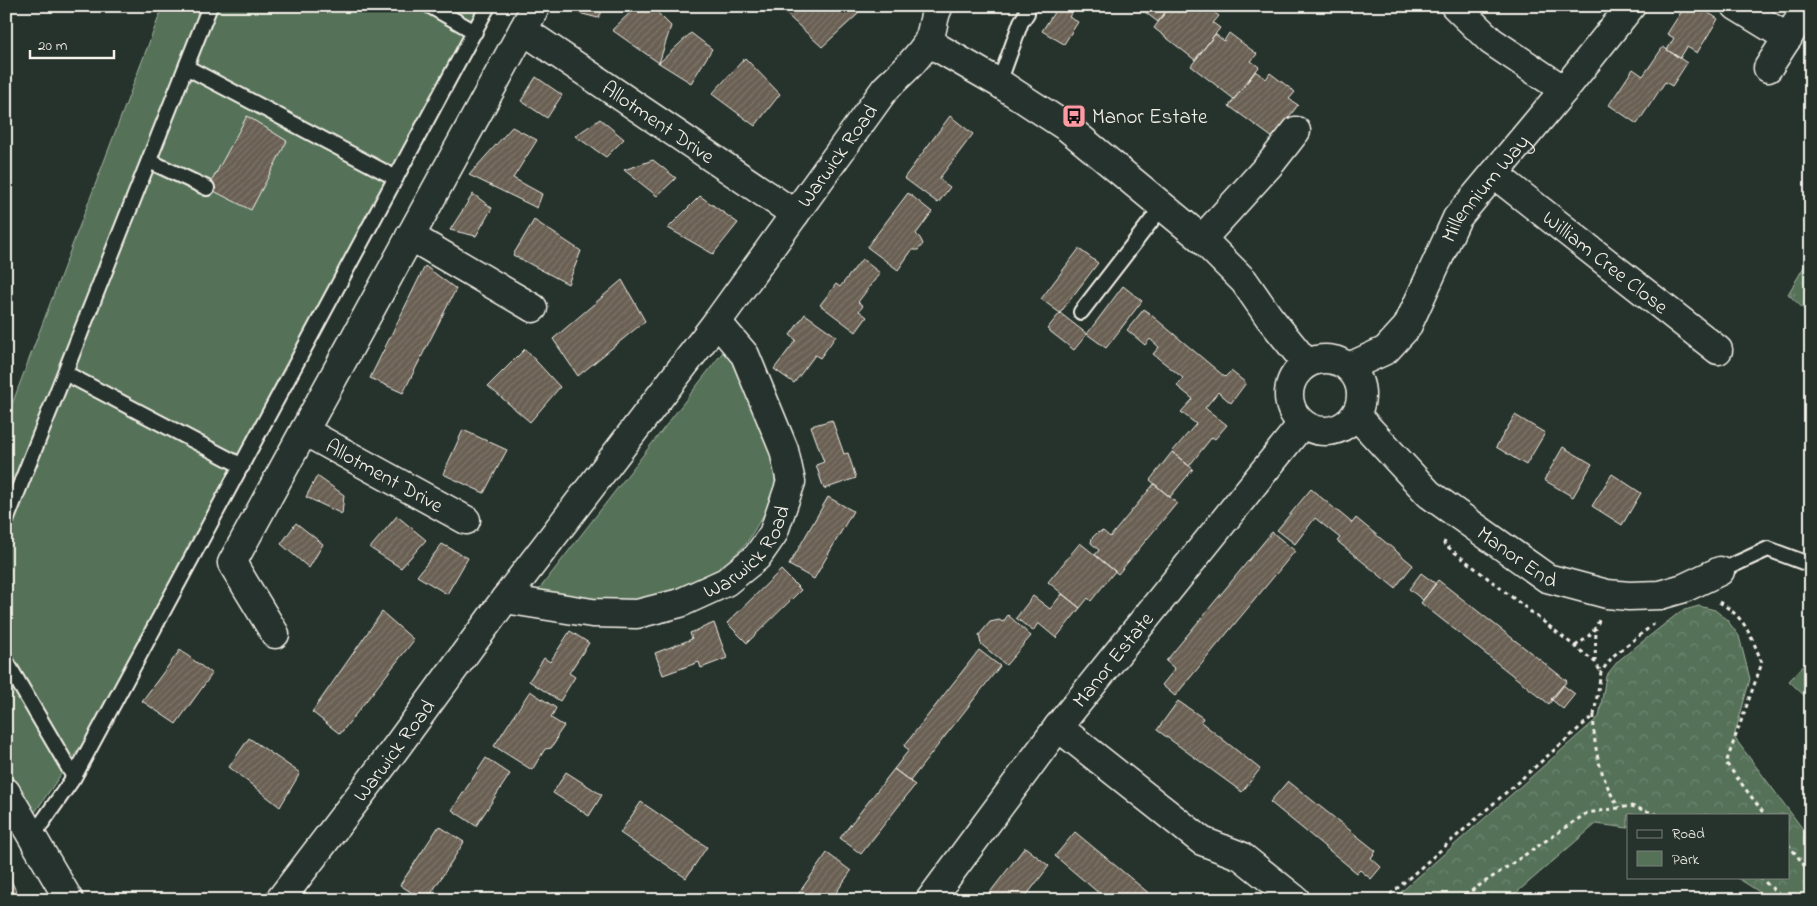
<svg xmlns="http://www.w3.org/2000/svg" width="1817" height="906" font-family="'Indie Flower',sans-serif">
	<defs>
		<pattern id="forest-crowns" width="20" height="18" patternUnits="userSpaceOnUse" patternTransform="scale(1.25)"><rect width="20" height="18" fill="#557259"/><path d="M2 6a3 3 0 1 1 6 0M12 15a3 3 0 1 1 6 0" fill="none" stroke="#6e8771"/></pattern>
		<pattern id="park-tufts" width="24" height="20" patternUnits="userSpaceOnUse" patternTransform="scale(1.25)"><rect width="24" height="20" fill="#557259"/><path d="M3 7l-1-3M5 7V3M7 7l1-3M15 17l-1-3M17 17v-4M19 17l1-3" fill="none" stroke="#6e8771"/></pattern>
		<pattern id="building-hatch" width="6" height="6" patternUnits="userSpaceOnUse" patternTransform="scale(1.25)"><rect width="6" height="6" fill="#695f52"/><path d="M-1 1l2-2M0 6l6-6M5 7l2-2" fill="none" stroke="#7f766b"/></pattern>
	</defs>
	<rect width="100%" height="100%" fill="#26332d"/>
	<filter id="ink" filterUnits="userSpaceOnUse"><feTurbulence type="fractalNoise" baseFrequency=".02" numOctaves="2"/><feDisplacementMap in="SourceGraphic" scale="10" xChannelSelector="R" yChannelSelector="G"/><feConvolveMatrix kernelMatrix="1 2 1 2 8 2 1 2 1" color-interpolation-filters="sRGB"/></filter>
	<g filter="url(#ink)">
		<path fill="#557259" stroke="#a4b2a0" d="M163 6H488L123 685 26 825 6 776V420Z
			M726 348 763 420 773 461 775 484 773 499 746 544 719 570 672 590 625 604 537 592Z
			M1811 658V702L1789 681Z"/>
		<path fill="url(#forest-crowns)" stroke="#a4b2a0" d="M1699 606 1715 610 1727 620 1739 636 1750 679 1734 737 1811 840V900H1767L1758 891 1736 877H1788V815H1628V828L1596 824 1508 900H1392L1599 717 1606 676 1618 661 1681 611Z"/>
		<path fill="url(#park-tufts)" stroke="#a4b2a0" d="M1811 255V316L1788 294Z"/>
		<path fill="url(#building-hatch)" stroke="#f4f1e8" d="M575 6H606L598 18 571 11Z
			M637 6H651L671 26 659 63 612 30Z
			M789 6H851L858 14 822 47 784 12Z
			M1047 6H1075L1069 17 1078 22 1064 44 1042 31 1055 11Z
			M1137 6H1170L1158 22Z
			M1170 6H1206L1219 16 1213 23 1220 28 1195 60 1154 28Z
			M1685 6H1698L1718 19 1697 53 1687 47 1680 58 1667 50 1674 38 1667 34Z
			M691 33 712 49 691 83 659 63Z
			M1229 33 1257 54 1251 61 1259 67 1234 99 1191 66 1215 34 1224 41Z
			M1663 47 1687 63 1672 86 1665 82 1637 124 1609 105 1633 69 1643 76Z
			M745 58 780 94 755 126 712 94Z
			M1255 71 1266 79 1270 73 1295 92 1289 99 1298 105 1273 138 1229 106Z
			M536 77 562 95 547 118 521 101Z
			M247 116 287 141 251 210 208 188Z
			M950 116 973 134 939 179 950 187 938 203 904 178Z
			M600 119 624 139 606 157 575 136Z
			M512 127 537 140 513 178 542 194 537 208 469 175Z
			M653 160 676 178 657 196 624 170Z
			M908 193 932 212 916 234 920 238 923 244 918 250H912L898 270 867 247Z
			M473 194 492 208 476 236 450 230Z
			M700 196 738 223 713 254 668 228Z
			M534 220 581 251 568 284 513 255Z
			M1079 249 1098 263 1060 313 1041 299Z
			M862 259 880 273 858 302 863 306 859 311 867 317 856 332 820 305 836 284 840 287Z
			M425 266 456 289 403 393 370 378Z
			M622 280 645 321 578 376 553 339Z
			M1123 286 1142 301 1106 348 1087 334Z
			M1144 309 1225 377 1231 371 1246 383 1231 403 1218 392 1205 408 1227 425 1215 439 1212 437 1189 466 1172 452 1196 424 1181 412 1193 399 1177 386 1183 378 1153 354 1159 347 1150 339 1145 345 1127 330Z
			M1060 313 1087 334 1074 350 1047 329Z
			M805 314 836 336 820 358 815 355 794 383 774 369 796 340 790 335Z
			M525 349 560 387 530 422 488 386Z
			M1515 415 1545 433 1526 465 1496 447Z
			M832 420 844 454 848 453 856 478 824 489 816 465 824 462 811 426Z
			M463 430 507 450 484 493 443 474Z
			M1563 447 1592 464 1573 497 1544 480Z
			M1172 452 1193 469 1170 497 1150 480Z
			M1612 474 1641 493 1622 525 1592 506Z
			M317 476 344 495 342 514 306 497Z
			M1154 484 1177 503 1118 574 1095 555 1099 550 1091 543 1092 538 1097 533 1103 531 1110 537Z
			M1311 489 1352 523 1356 518 1413 565 1395 588 1337 541 1340 538 1315 518 1295 544 1277 530Z
			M828 497 853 511 814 579 789 565Z
			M397 516 426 540 401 568 370 548Z
			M296 523 323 544 309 568 281 544Z
			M1272 532 1295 551 1175 696 1162 685 1175 669 1166 661Z
			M1080 543 1115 571 1091 601 1088 598 1080 608 1048 582Z
			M442 544 468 558 447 594 417 576Z
			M781 570 801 590 747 643 727 623Z
			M1421 573 1436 584 1423 600 1409 589Z
			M1438 580 1567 681 1549 704 1421 603Z
			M1062 594 1080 608 1056 638 1038 623 1033 631 1016 618 1033 596 1050 609Z
			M382 612 414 640 340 734 312 712Z
			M1008 615 1031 636 1006 665 981 644 979 635 990 622 999 620 1003 622Z
			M714 623 727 658 701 668 699 662 663 675 655 653 692 639 690 633Z
			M570 631 589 643 569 673 575 677 560 701 529 681 544 658 550 662Z
			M180 650 212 674 176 724 142 701Z
			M979 650 1000 666 910 781 894 769 909 750 904 746Z
			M1563 685 1575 694 1563 709 1551 699Z
			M530 691 556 708 551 718 564 726 557 736 556 741 551 748 545 749 532 770 494 746Z
			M1178 701 1203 718 1201 722 1260 769 1242 792 1157 730Z
			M249 738 300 773 280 807 229 767Z
			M486 758 510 774 476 826 452 810Z
			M894 769 915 785 861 854 840 838Z
			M566 772 602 795 589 816 553 793Z
			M1288 781 1376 851 1371 858 1381 867 1371 879 1360 870 1357 873 1270 802Z
			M641 802 707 847 686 878 620 833Z
			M439 826 464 842 427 900H423L400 885Z
			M1075 832 1157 900H1107L1055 856Z
			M1025 847 1049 866 1023 900H984Z
			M827 853 851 871 831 900H794Z
			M6 869 20 900H6Z"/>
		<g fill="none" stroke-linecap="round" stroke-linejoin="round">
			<g stroke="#f4f1e8" stroke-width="18">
				<path id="service" d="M430 6 475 32
					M186 67 396 178
					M999 83 1021 22 1027 13 1026 6
					M149 161 207 188
					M1081 312 1162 207
					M65 373 242 466
					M6 521 210 6
					M1720 571 1768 549 1811 565
					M6 661 74 777
					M32 837 74 777 488 6"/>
			</g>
			<g stroke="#f4f1e8" stroke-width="31">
				<g id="minor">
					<path id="s1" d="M536 6 523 30 795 214"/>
					<path d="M1455 6 1491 41 1564 90"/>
					<path d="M1736 6 1788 38"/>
					<path d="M928 42 999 83 1068 128 1202 239 1244 281 1269 317 1306 363"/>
					<path d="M1768 68 1808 6"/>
					<path id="s2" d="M1494 174 1718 350"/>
					<path d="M410 236 533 308"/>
					<path d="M1202 239 1271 163 1296 131"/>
					<circle cx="1325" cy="395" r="36"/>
					<path id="s3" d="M1349 367 1386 350 1407 327 1457 218 1564 90 1631 6"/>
					<path id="s4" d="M1356 415 1429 494 1547 578 1607 594 1629 596 1660 595 1684 588 1720 571"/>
					<path id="s5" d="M304 431 466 520"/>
					<path id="s6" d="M505 599 592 613 637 614 680 603 726 582 757 557 773 534 791 482 784 450 745 355 717 322"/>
					<path d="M275 634 232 563 523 30"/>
					<path d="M1058 727 1202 841 1241 856 1296 900"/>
					<path d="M6 792 69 900"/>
					<path id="s7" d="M930 900 1058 727 1302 424"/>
				</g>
			</g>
			<g stroke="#f4f1e8" stroke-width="31">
				<g id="tertiary">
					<path id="s8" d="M280 900 392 753 505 599 717 322 885 89C899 75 917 60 927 43 934 32 932 17 939 6"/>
				</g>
			</g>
			<path stroke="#f4f1e8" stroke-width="3" stroke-dasharray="4 4" stroke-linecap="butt" d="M1445 541 1444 544 1595 662 1601 672
				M1719 602C1746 618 1751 636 1762 663L1726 763 1765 815
				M1575 646C1586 639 1594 633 1599 620
				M1595 662 1596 629
				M1594 715C1592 747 1602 781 1619 808
				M1788 844 1811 874
				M1759 877 1786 900
				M1384 900 1594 715 1601 672 1613 656 1654 624
				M1458 900 1587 813 1631 806 1659 815"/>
			<use href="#service" stroke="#26332d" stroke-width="14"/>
			<use href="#minor" stroke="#26332d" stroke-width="28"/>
			<use href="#tertiary" stroke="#26332d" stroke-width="28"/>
		</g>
	</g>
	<defs>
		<g id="bus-square" transform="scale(1.25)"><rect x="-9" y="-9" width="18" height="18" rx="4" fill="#ff9aa2" stroke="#26332d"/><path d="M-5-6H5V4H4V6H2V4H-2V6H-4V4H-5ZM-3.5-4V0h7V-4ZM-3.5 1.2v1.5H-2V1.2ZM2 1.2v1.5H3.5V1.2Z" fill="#111"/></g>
	</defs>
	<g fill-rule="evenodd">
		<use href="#bus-square" x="1074" y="116"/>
	</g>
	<g text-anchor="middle" stroke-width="4.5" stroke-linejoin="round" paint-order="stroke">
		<g font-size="21" fill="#f4f1e8" stroke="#26332d" text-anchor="start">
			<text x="1092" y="123">Manor Estate</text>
		</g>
		<g font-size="21" fill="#f4f1e8" stroke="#26332d">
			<text dy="7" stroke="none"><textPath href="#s1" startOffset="191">Allotment Drive</textPath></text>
			<text dy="7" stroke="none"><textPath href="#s8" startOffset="930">Warwick Road</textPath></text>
			<text dy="7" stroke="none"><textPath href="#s3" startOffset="232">Millennium Way</textPath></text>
			<text dy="7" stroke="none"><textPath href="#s2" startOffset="142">William Cree Close</textPath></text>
			<text dy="7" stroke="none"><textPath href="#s5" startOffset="92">Allotment Drive</textPath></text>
			<text dy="7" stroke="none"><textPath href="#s6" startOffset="265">Warwick Road</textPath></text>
			<text dy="7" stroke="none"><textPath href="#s4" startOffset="216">Manor End</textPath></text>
			<text dy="7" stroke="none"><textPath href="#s7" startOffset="302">Manor Estate</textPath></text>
			<text dy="7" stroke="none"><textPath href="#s8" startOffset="188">Warwick Road</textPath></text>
		</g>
	</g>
	<rect width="1817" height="906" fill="none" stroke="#26332d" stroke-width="25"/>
	<rect x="12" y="12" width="1792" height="881" fill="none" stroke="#f4f1e8" stroke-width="2" filter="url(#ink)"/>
	<rect x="1627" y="814" width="162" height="65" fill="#26332d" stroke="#787f78"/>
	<rect x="1637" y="830" width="25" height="8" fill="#26332d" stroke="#787f78"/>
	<text x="1672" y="838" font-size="15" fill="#f4f1e8">Road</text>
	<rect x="1637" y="851" width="25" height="15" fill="#557259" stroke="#787f78"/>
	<text x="1672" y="864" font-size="15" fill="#f4f1e8">Park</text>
	<path d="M30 50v8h84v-8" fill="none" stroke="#f4f1e8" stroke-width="2.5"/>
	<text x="38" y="50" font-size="15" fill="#f4f1e8" stroke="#26332d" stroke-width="4" paint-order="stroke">20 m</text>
</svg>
